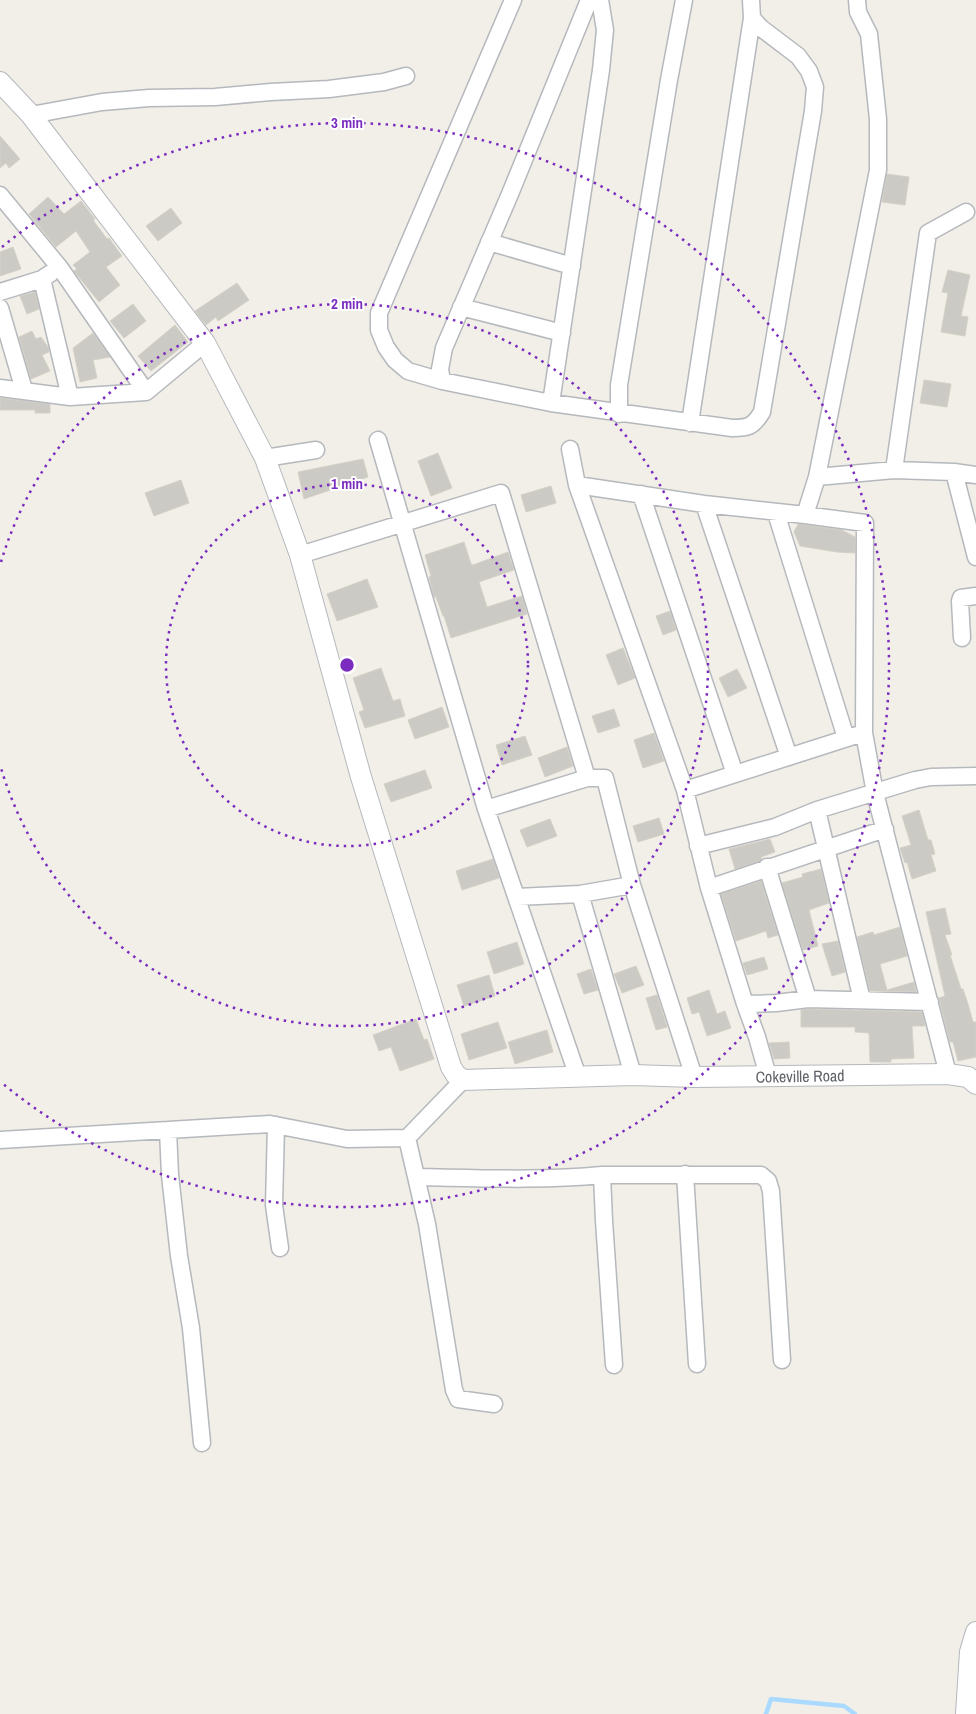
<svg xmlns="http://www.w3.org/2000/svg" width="976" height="1714" font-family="'Archivo Narrow',sans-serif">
	<rect width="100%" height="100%" fill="#f1efe8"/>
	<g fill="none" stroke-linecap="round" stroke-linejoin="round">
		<path stroke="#aadaff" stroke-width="4.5" d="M766 1714 771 1699 844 1706 855 1714"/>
	</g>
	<path fill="#cccac5" stroke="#d6d1c6" d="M0 136 20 159 9 168 6 163 0 168Z
		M887 174 909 177 905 205 882 202Z
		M48 197 64 214 81 201 95 219 93 220 107 239 109 238 122 256 106 267 120 285 99 302 74 271 77 269 73 265 90 252 76 231 56 247 29 214Z
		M171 208 182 223 158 241 146 226Z
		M13 247 21 269 0 276V252Z
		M948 270 970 275 961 316 968 317 965 336 941 332 948 293 942 292Z
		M237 283 249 300 218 321 216 317 206 325 195 311Z
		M35 292 39 309 27 314 20 296Z
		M133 304 146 321 124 338 110 321Z
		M175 325 188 342 151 371 138 356Z
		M32 331 36 339 41 337 48 347 49 352 42 355 50 371 31 379 19 337Z
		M93 333 110 357 93 360 97 378 80 382 73 348Z
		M924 380 951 384 947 407 920 403Z
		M0 398 50 404V413H35V410H0Z
		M438 453 452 488 431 496 418 461Z
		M363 459 368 477 304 499 298 472Z
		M181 480 189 503 154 516 145 493Z
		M551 486 556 503 526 512 521 495Z
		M798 524 842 530 855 537V553L837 552 800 546 794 532Z
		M464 542 471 564 473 565 508 552 514 570 479 582 487 607 522 596 527 614 451 638 444 616H443L436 597H434L429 577 431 576 425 555Z
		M367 579 378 607 337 621 327 594Z
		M670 611 676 630 663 635 656 616Z
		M623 648 635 678 618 685 606 655Z
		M381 668 393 701 400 699 405 716 365 728 359 712 364 710 353 678Z
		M737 669 747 688 728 697 719 678Z
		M442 707 449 727 415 739 408 720Z
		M614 709 620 726 598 733 592 716Z
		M654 733 664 761 643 768 634 740Z
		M525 736 532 755 502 765 496 745Z
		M567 747 573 766 545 777 538 758Z
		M425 770 432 788 391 802 384 784Z
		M919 810 928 840H931L935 854 931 855 936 871 912 879 907 862 905 863 900 848 911 845 902 816Z
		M659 818 664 834 638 842 633 826Z
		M550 819 557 836 527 847 520 830Z
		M770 839 775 852 761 857 762 859 759 861 735 869 729 849Z
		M493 859 499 878 462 890 456 871Z
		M821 869 829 903 809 910 818 946 803 950 782 883 803 877 802 874Z
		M761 881 778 935 768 938 766 931 736 941 721 894Z
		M945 908 951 934 945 935 952 955H950L961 989H963L968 1004 973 1022H976V1057L958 1061 953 1042H950L940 1003 939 998 945 996 926 912Z
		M900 927 907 956 880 964 887 990 914 982 916 992 870 991 857 937 873 932 874 935Z
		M838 941 845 972 832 976 822 944Z
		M517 942 524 964 494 974 487 952Z
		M764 957 768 969 747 975 743 963Z
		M636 966 644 985 622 993 614 974Z
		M591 969 598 990 584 994 577 974Z
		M489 975 495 996 464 1006 457 985Z
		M709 990 717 1014 725 1011 731 1028 707 1036 699 1012 692 1014 687 998Z
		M657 995 667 1027 656 1030 646 998Z
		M808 1009 922 1012 925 1026H912L914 1058 891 1059V1062H870L869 1033 855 1032V1027H801V1010Z
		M416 1019 424 1040 427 1039 434 1059 400 1071 391 1047 379 1051 373 1035Z
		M498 1022 507 1048 469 1060 461 1034Z
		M547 1030 553 1052 515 1064 508 1042Z
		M789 1042 790 1058 774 1059 769 1043Z"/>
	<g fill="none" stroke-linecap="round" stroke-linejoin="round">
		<g stroke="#b5b8bc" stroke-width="19">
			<path id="minor" d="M513 0 379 313V330L386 347 395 360 408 371 442 381 551 403 732 428C748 428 753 427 762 412L813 111 815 87 809 71 798 56 761 28 752 18 751 0
				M31 115 102 102 149 98 215 97 271 92 329 89 384 82 406 76
				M0 195 60 268 146 392
				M489 242 572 266
				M42 279 70 397
				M0 292 42 279 51 273
				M461 307 562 333
				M0 308 24 390
				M442 381 440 369 444 348 510 194 589 0
				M0 388 70 397 146 392 205 343
				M551 403 601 70 605 30 600 0
				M619 414V385L669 80 684 0
				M690 423 752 18
				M378 440 486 809 578 1077
				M570 449 577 485 685 790 709 888 745 1004 757 1037 768 1076
				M265 458 316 450
				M894 470 928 233 966 212
				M954 472 976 557
				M817 477 878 170V119L869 34 858 12 857 0
				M577 485 704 504 805 515 865 523 864 733 875 793 948 1074
				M641 494 735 774
				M704 504 789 757
				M776 513 846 738
				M805 515 817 477 894 470 954 472 976 475
				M300 555 501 493 587 778
				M962 638 960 601 961 598 976 596
				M685 790 857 735
				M486 809 587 778H605L632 885 694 1077
				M817 810 862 1000
				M698 846 775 827 817 810 915 780 931 777 976 776
				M767 867 808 999
				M709 888 885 829
				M580 894 633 1075
				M517 897 580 894 632 885
				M745 1004 776 1003 808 999 930 1002
				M276 1125 274 1205 280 1248
				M168 1130 170 1175 179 1256 191 1328 202 1443
				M407 1138 427 1224 454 1390 458 1399 494 1404
				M0 1140 270 1124 347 1139 407 1138 463 1080
				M685 1174 697 1364
				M602 1175 604 1221 614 1365
				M416 1177C477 1178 541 1181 602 1175H761L768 1181 771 1191 782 1360"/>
		</g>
		<g stroke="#b5b8bc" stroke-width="22">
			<path id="tertiary" d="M0 82 31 115 205 343 265 458 300 555 361 777 451 1067 456 1075 463 1080 633 1075 694 1077 948 1074 968 1077 976 1084
				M966 1714 970 1652 976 1632"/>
		</g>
		<use href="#minor" stroke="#fff" stroke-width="16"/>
		<use href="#tertiary" stroke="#fff" stroke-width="20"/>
	</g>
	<g fill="none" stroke="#7b2cbf" stroke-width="2.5" stroke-dasharray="2.5 5">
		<circle cx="347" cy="665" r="181"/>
		<path d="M1 562A361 361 0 1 1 1 768"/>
		<path d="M2 247A542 542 0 1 1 2 1083"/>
	</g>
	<g text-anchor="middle" stroke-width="4" stroke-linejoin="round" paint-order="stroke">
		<g font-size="16" fill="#5f6368" stroke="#fff">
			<text transform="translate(800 1076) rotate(-1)" y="6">Cokeville Road</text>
		</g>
	</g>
	<circle cx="347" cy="665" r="8" fill="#7b2cbf" stroke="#fff" stroke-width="2.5"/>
	<g font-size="15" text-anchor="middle" font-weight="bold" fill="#7b2cbf" stroke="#fff" stroke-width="4" stroke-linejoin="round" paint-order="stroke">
		<text x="347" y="128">3 min</text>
		<text x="347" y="309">2 min</text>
		<text x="347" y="489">1 min</text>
	</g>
</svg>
